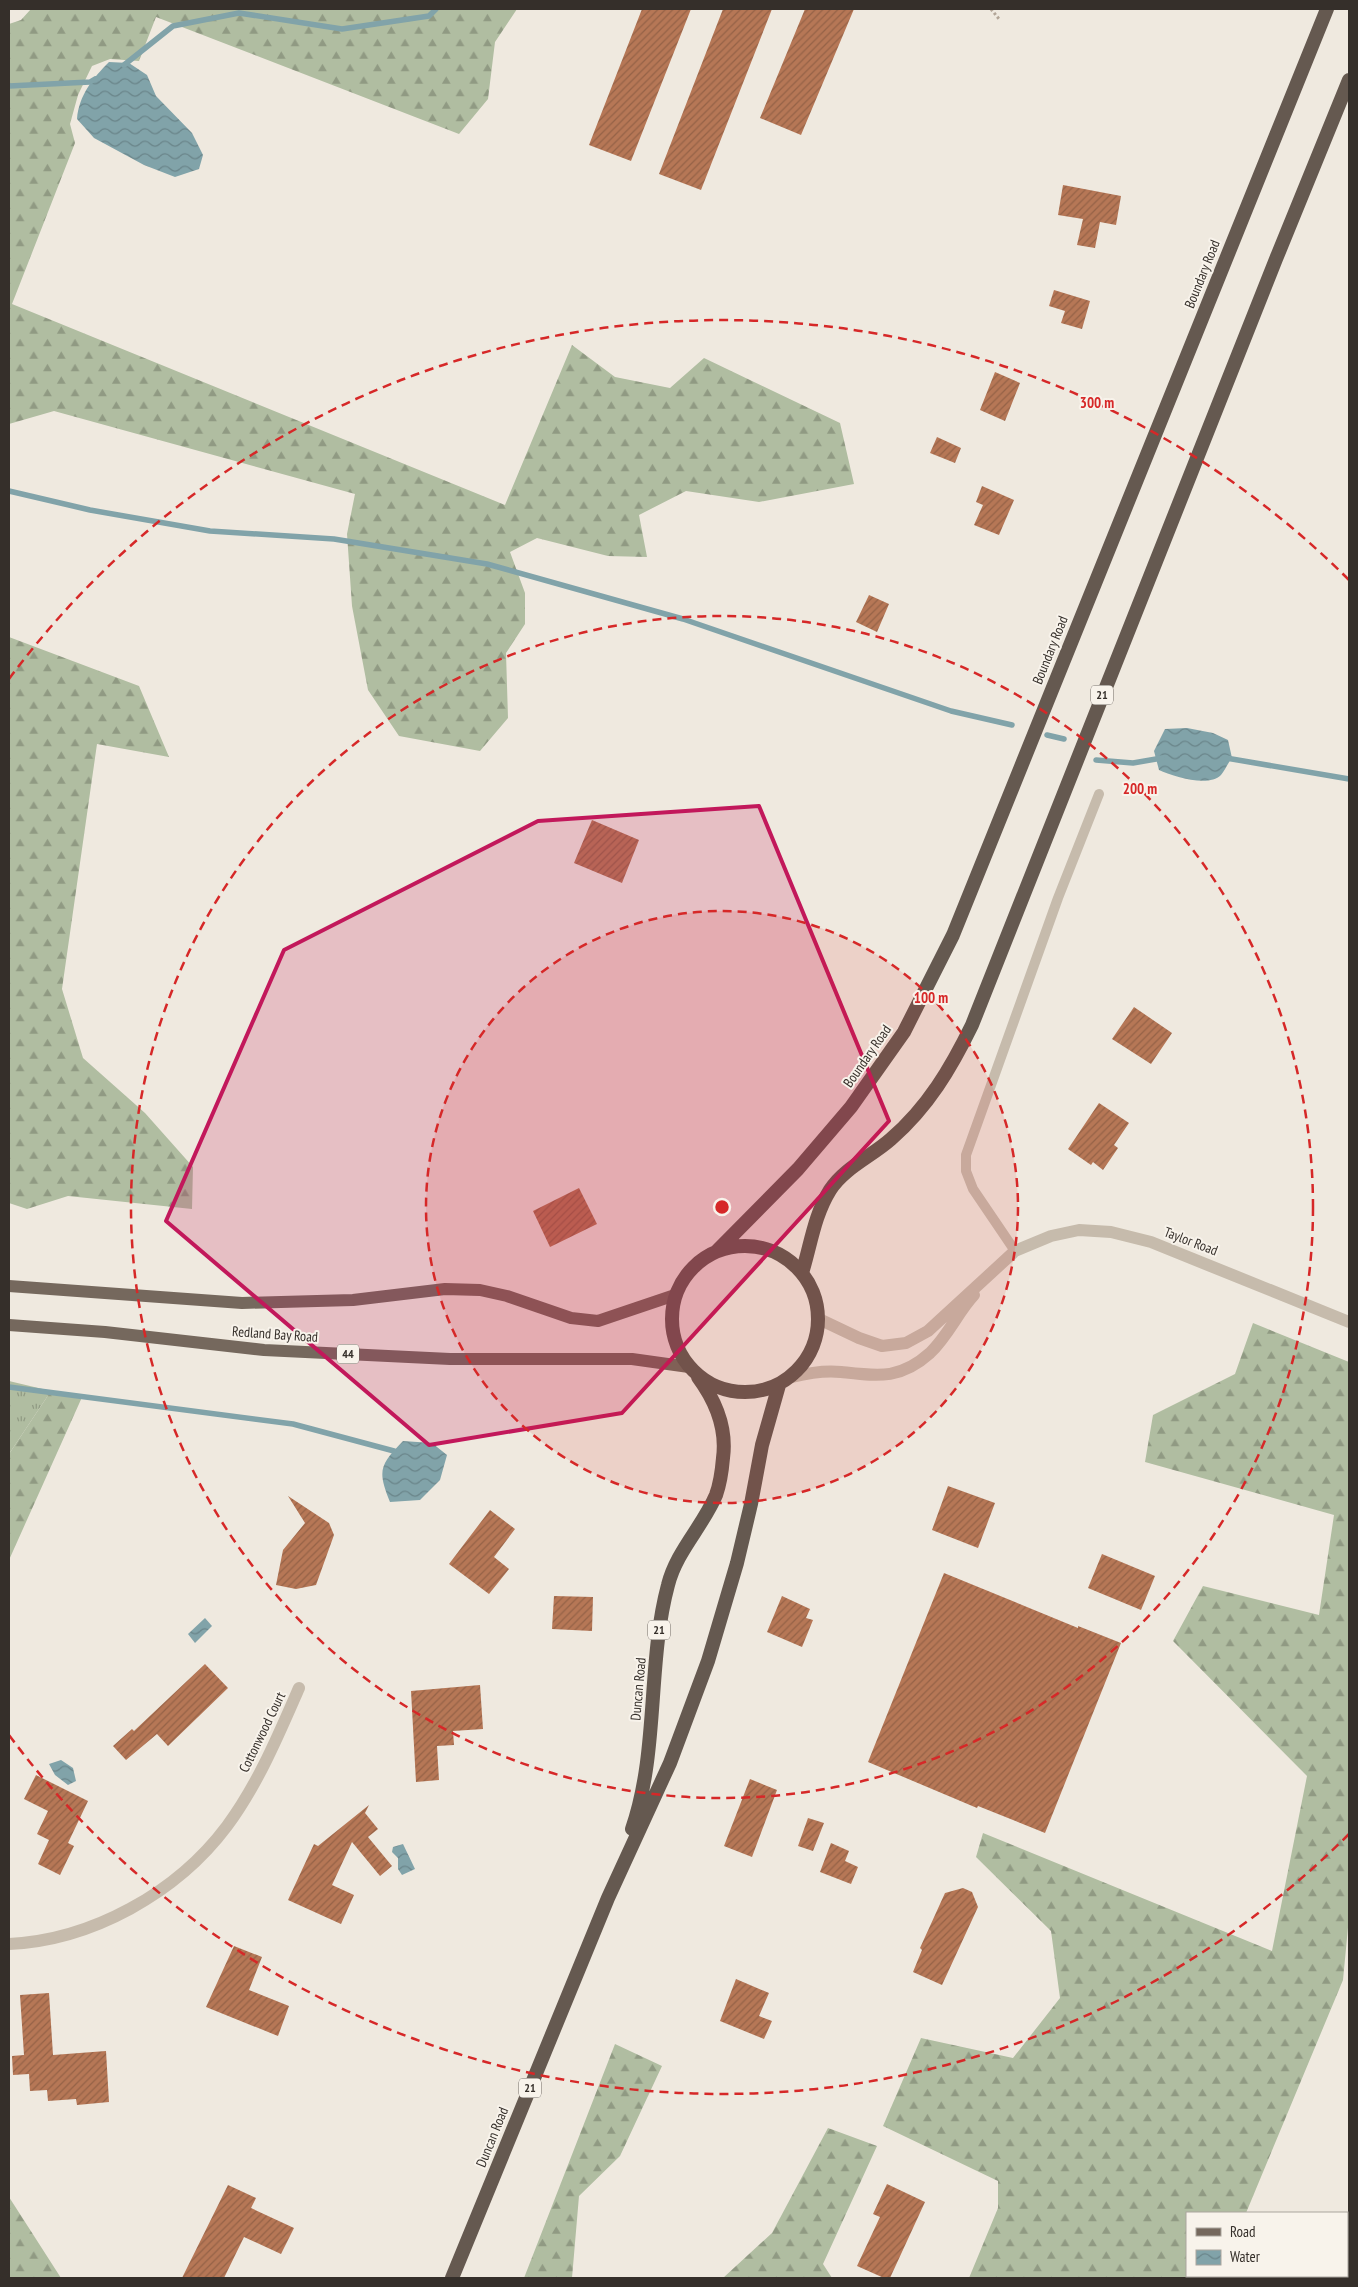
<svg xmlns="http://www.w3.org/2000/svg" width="1358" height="2287" font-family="'PT Sans Narrow',sans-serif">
	<defs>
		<pattern id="grass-tufts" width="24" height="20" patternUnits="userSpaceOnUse" patternTransform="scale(1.25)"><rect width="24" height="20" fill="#b0bda1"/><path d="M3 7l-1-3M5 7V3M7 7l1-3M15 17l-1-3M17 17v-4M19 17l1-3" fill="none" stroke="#909a83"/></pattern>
		<pattern id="forest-firs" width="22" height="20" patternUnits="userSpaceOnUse" patternTransform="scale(1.25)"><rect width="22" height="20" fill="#b0bda1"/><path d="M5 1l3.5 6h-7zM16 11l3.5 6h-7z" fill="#909a83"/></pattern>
		<pattern id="water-waves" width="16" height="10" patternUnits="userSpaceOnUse" patternTransform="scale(1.25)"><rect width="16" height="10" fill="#81a3a9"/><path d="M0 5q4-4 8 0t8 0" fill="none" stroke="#6a858a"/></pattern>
		<pattern id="building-hatch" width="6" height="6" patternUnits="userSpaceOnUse" patternTransform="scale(1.25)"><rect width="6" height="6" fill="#b67756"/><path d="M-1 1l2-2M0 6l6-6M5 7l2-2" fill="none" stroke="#956247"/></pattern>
	</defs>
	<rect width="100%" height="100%" fill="#efe9df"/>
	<path fill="url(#grass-tufts)" d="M9 1381 51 1391 9 1454Z"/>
	<path fill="url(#forest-firs)" d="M31 9H517L495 42 488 99 459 134 156 17 139 61 110 59 92 66 78 95 70 124 75 143 12 304 505 505 572 345 615 377 670 388 704 358 840 423 854 484 759 502 686 491 639 515 647 557 608 556 537 538 510 552 525 593V624L506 653 508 718 480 751 399 736 368 690 352 606 347 534 355 494 54 411 9 424V24L21 20Z
		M9 637 139 686 169 757 97 744 62 989 83 1058 145 1113 193 1167 192 1209 68 1196 27 1209 9 1203Z
		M1253 1323 1349 1362V1917L1343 1980 1246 2213H1187V2276H1306L1305 2278H969L998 2208V2181L883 2126 921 2038 1013 2058 1060 1998 1051 1931 976 1857 983 1833 1272 1951 1307 1776 1173 1641 1203 1586 1319 1615 1334 1515 1145 1462 1153 1415 1235 1374Z
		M51 1391 83 1395 9 1560V1454Z
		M615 2044 662 2066 620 2156 579 2196 572 2278H524Z
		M828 2128 877 2146 823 2264 832 2278H723L772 2233Z
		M9 2197 61 2278H9Z"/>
	<path fill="url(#water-waves)" d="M109 62 129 63 147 75 156 96 192 133 203 155 199 169 175 177 144 165 94 138 77 119C79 95 93 78 109 62Z
		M1187 728 1213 733 1228 740 1232 758C1228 763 1225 770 1221 775 1208 788 1173 776 1159 770L1154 751 1165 729Z
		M403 1441 432 1443 447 1455 440 1480 420 1500 390 1502C377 1470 380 1465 403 1441Z
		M205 1618 212 1626 195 1643 188 1634Z
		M61 1760 73 1768 76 1781 68 1785 55 1775 49 1764Z
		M403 1844 415 1869 402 1875 398 1869V1858L392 1852 393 1847Z"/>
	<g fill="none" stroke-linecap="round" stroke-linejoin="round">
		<path stroke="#81a3a9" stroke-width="5.5" d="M124 65 173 26 239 13 342 29 429 16 436 9
			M9 86 90 82 95 79
			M9 491 90 510 210 531 334 539 487 564 683 619 951 711 1012 725
			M1047 735 1064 739
			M1226 758 1349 779
			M1096 760 1133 763 1162 758
			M9 1387 293 1424 394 1451"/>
	</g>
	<path fill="url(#building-hatch)" d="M642 9H691L631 161 589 145Z
		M723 9H772L701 190 659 174Z
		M805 9H854L801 135 760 118Z
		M1063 185 1121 196 1116 225 1100 222 1095 248 1077 245 1083 219 1058 215Z
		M1054 290 1090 301 1082 329 1061 323 1065 311 1049 306Z
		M995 372 1020 383 1005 421 980 410Z
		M937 437 961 448 955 463 930 453Z
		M982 486 1014 500 999 535 974 525 983 505 976 502Z
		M869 595 889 604 877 632 856 622Z
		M592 820 639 840 622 883 574 863Z
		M1134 1007 1172 1033 1151 1064 1112 1039Z
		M1099 1103 1129 1123 1114 1145 1118 1148 1103 1170 1093 1162 1091 1165 1068 1149Z
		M579 1188 597 1224 550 1247 533 1211Z
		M948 1486 995 1503 978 1548 932 1530Z
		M288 1496 329 1523 334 1535 316 1585 296 1589 276 1585 283 1550 305 1523Z
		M490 1510 515 1529 494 1557 509 1569 489 1594 449 1564Z
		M1102 1554 1155 1576 1141 1610 1088 1588Z
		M944 1573 1078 1628V1626L1121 1643 1045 1833 978 1806 977 1808 868 1762Z
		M554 1596 593 1597 592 1631 552 1629Z
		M782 1596 810 1609 806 1618 813 1620 802 1647 767 1632Z
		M205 1664 228 1688 168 1746 157 1734 126 1760 113 1746 132 1729 134 1731Z
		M480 1685 483 1729 453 1731 454 1745 437 1746 439 1780 416 1782 411 1691Z
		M36 1775 88 1801 68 1843 74 1846 60 1875 38 1864 49 1840 37 1834 48 1811 24 1799Z
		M750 1779 777 1790 752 1857 724 1846Z
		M369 1805 365 1813 378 1829 368 1837 392 1866 380 1876 352 1842 332 1885 354 1895 341 1924 288 1900 314 1844 318 1846Z
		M808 1818 824 1823 813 1851 798 1846Z
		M831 1843 849 1851 845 1861 858 1867 851 1884 820 1872Z
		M963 1888 972 1892 978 1907 942 1985 913 1972 922 1950 920 1948 945 1893Z
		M234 1946 262 1957 249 1990 289 2006 278 2036 206 2007Z
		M736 1979 769 1993 759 2016 772 2021 764 2039 720 2021Z
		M49 1993 53 2055 106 2051 109 2102 77 2105 76 2099 48 2101 47 2090 30 2091 29 2074 13 2075 12 2056 24 2055 20 1995Z
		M887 2184 925 2202 890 2278H884L857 2266 880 2217 873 2214Z
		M228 2185 256 2198 251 2208 294 2228 281 2254 244 2237 224 2278H182Z"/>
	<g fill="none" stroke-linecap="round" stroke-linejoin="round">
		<path stroke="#b2a597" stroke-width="3" stroke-dasharray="2.5 2.5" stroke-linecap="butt" d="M991 9 999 19"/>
		<path stroke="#c6bbac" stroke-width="10" d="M1015 1251 973 1189 966 1171V1155L1058 898 1099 794"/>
		<path stroke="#c6bbac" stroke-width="12" d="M9 1944C92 1940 177 1893 227 1826 258 1784 278 1736 299 1688"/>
		<path stroke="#c6bbac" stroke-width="12" d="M819 1319 859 1338 882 1346 906 1343 928 1331 1015 1251 1051 1236 1079 1230 1111 1232 1151 1242 1349 1322
			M792 1377C808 1373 824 1370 841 1372 878 1376 900 1380 930 1353 948 1336 958 1312 974 1295"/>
		<path stroke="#75685d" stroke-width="12" d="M9 1286 242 1303 353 1300 445 1289 480 1290 507 1296 571 1318 598 1321 675 1295
			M9 1325 105 1332 264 1350 450 1359H632L689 1367"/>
		<path stroke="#655950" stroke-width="14" d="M672 1319a73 73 0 1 1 146 0a73 73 0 1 1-146 0Z
			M717 1251 798 1169 851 1107 904 1032 953 935 1327 9
			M802 1273C811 1244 814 1216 830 1190 844 1168 872 1156 891 1139 928 1107 951 1068 972 1025L1276 259 1349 80
			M632 1829C659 1751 647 1663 668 1585 676 1552 703 1526 716 1495 720 1484 722 1470 723 1458 727 1428 715 1400 698 1377
			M452 2278 608 1898 670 1763 708 1661 737 1563 751 1504 762 1445 779 1385"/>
	</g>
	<path fill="#c2185b" fill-opacity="0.2" stroke="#c2185b" stroke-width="4" stroke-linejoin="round" d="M759 806 889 1121 622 1413 429 1445 166 1221 284 950 538 821Z"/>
	<circle cx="722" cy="1207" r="296" fill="#d62828" fill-opacity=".12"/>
	<g fill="none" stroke="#d62828" stroke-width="2.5" stroke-dasharray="9 6">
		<circle cx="722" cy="1207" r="296"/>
		<circle cx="722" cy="1207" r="591"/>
		<path d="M1349 1834A887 887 0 0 1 9 1735M9 679A887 887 0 0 1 1349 580"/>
	</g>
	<g text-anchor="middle" stroke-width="4" stroke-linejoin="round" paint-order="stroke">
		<g fill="#f8f3eb" stroke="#706a64" stroke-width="1">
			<rect x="1091" y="685.5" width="22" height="19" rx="4"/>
			<rect x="337" y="1344.5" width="22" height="19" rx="4"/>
			<rect x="648" y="1620.5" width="22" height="19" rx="4"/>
			<rect x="519" y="2078.5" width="22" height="19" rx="4"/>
		</g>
		<g font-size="12" font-weight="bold" fill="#352f2a">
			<text x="1102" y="699">21</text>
			<text x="348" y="1358">44</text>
			<text x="659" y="1634">21</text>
			<text x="530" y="2092">21</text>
		</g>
		<g font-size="14" fill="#352f2a" stroke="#f8f3eb">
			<text transform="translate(1202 274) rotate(-68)" y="5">Boundary Road</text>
			<text transform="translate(1050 650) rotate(-68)" y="5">Boundary Road</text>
			<text transform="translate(867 1056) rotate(-55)" y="5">Boundary Road</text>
			<text transform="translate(1191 1241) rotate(21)" y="5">Taylor Road</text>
			<text transform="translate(275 1334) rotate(4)" y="5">Redland Bay Road</text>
			<text transform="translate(638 1689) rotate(-85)" y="5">Duncan Road</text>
			<text transform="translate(262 1732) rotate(-64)" y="5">Cottonwood Court</text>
			<text transform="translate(492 2137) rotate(-68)" y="5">Duncan Road</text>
		</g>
	</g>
	<circle cx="722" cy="1207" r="8" fill="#d62828" stroke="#f8f3eb" stroke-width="2.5"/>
	<g font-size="15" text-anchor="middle" font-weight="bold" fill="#d62828" stroke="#f8f3eb" stroke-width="4" stroke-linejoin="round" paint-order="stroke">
		<text x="1097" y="408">300 m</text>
		<text x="1140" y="794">200 m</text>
		<text x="931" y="1003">100 m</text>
	</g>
	<rect width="1358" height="2287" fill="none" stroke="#352f2a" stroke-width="20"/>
	<rect x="1186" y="2212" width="162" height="65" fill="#f8f3eb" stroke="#aaa59e"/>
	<rect x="1196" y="2228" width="25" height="8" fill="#75685d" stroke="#aaa59e"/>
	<text x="1230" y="2237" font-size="15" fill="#352f2a">Road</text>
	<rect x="1196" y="2250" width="25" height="15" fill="url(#water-waves)" stroke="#aaa59e"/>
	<text x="1230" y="2262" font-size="15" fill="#352f2a">Water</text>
</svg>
